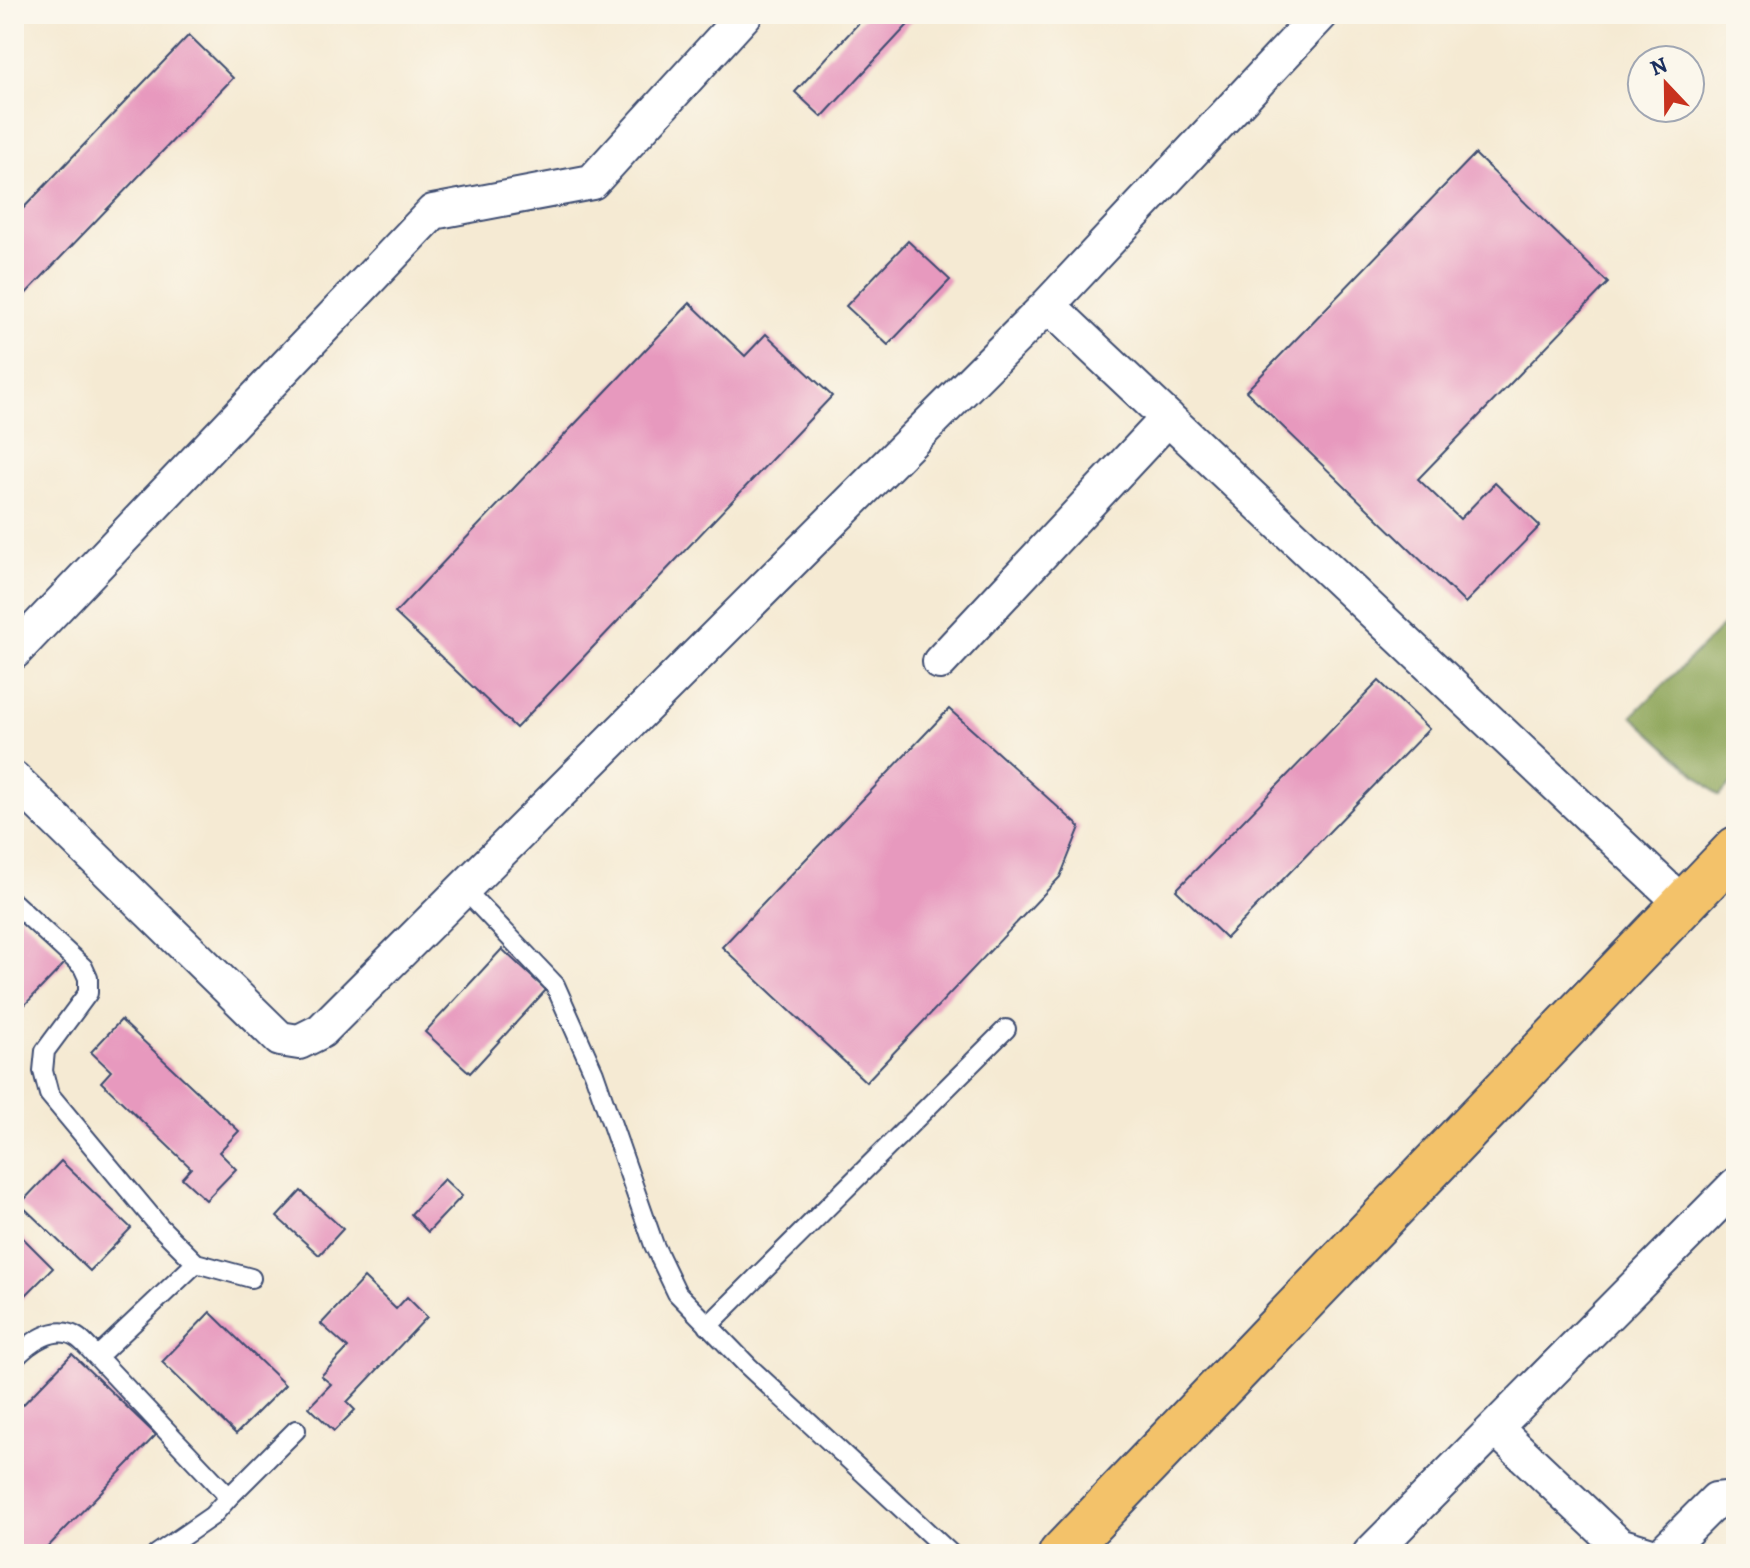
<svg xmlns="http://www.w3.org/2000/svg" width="1750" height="1568" font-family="Alegreya,serif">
	<rect width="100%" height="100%" fill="#fbf7ec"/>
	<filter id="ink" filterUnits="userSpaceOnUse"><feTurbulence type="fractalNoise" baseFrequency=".0125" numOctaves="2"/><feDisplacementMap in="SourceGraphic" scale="16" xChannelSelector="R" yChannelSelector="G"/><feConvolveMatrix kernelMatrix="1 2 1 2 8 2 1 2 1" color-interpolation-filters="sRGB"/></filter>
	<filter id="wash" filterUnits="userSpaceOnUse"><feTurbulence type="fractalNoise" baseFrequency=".006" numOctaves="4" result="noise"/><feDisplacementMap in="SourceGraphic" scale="32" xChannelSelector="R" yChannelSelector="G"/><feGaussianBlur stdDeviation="1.8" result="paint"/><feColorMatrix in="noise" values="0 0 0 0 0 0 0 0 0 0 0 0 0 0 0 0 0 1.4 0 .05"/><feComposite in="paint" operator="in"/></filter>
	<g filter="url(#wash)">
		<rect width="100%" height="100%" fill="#f5ead3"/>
		<path fill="#8aa355" stroke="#52695a" stroke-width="2" d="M1736 613V779L1719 796 1632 716Z"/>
		<g id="blocks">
			<path fill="#e799be" d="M867 14H918L822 117 795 92Z
				M189 35 233 78 14 306V218Z
				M1475 154 1608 283 1418 479 1460 519 1495 483 1540 526 1465 603 1246 391Z
				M908 241 950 280 888 345 846 306Z
				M690 303 745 356 766 334 832 396 516 728 395 613Z
				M1379 681 1429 729 1226 938 1176 890Z
				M949 709 1080 827 1060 877 866 1082 722 947Z
				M19 915 67 961 14 1016V920Z
				M502 949 546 990 470 1073 425 1032Z
				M121 1020 239 1131 219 1152 236 1169 206 1200 182 1178 191 1168 101 1082 111 1071 91 1052Z
				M61 1161 131 1228 90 1271 20 1204Z
				M444 1179 462 1196 428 1232 411 1214Z
				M301 1191 343 1229 319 1255 277 1217Z
				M14 1229 53 1268 14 1307Z
				M364 1278 396 1309 407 1297 427 1317 347 1402 355 1410 334 1431 309 1407 331 1384 321 1376 348 1348 321 1324Z
				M210 1312 285 1385 236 1434 162 1362Z
				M72 1354 156 1435 41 1554H14V1414Z"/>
		</g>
	</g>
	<g filter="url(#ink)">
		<use href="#blocks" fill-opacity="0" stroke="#3c4b70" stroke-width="2"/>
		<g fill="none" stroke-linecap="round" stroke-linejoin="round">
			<g stroke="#3c4b70" stroke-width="22">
				<path id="lane" d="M464 889 555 985 594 1073 654 1245 677 1293 748 1366 951 1554
					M14 903 83 967 88 978V993L45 1051 43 1071 49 1094 159 1226 196 1263
					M708 1326 1006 1029
					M14 1359C28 1344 56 1322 78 1338 85 1343 91 1351 97 1357
					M229 1497 296 1430
					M157 1554 212 1516 229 1497 97 1357 196 1263 251 1278"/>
			</g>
			<g stroke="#3c4b70" stroke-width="38">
				<path id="street" d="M1048 305 1683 904
					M14 652 433 212 592 182 745 14
					M940 662 1168 418
					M14 779 280 1039 299 1042 321 1031 1048 305 1321 14
					M1495 1428 1619 1545 1648 1554
					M1370 1554 1736 1185
					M1662 1554 1716 1500 1736 1498"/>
			</g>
			<g stroke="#3c4b70" stroke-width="48">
				<path id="highway" d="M1061 1554 1736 849"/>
			</g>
			<use href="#lane" stroke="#fff" stroke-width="18"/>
			<use href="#street" stroke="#fff" stroke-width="34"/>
			<use href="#highway" stroke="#f3c26a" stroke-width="44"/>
		</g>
	</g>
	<rect width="1750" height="1568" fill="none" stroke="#fbf7ec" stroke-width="48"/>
	<g transform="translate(1666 84) rotate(338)"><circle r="38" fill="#fbf7ec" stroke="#a1a7b3" stroke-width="2"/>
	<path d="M0-6L14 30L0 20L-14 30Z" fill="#c8321e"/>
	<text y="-12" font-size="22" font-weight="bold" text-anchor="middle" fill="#1b2f5e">N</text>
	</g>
</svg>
